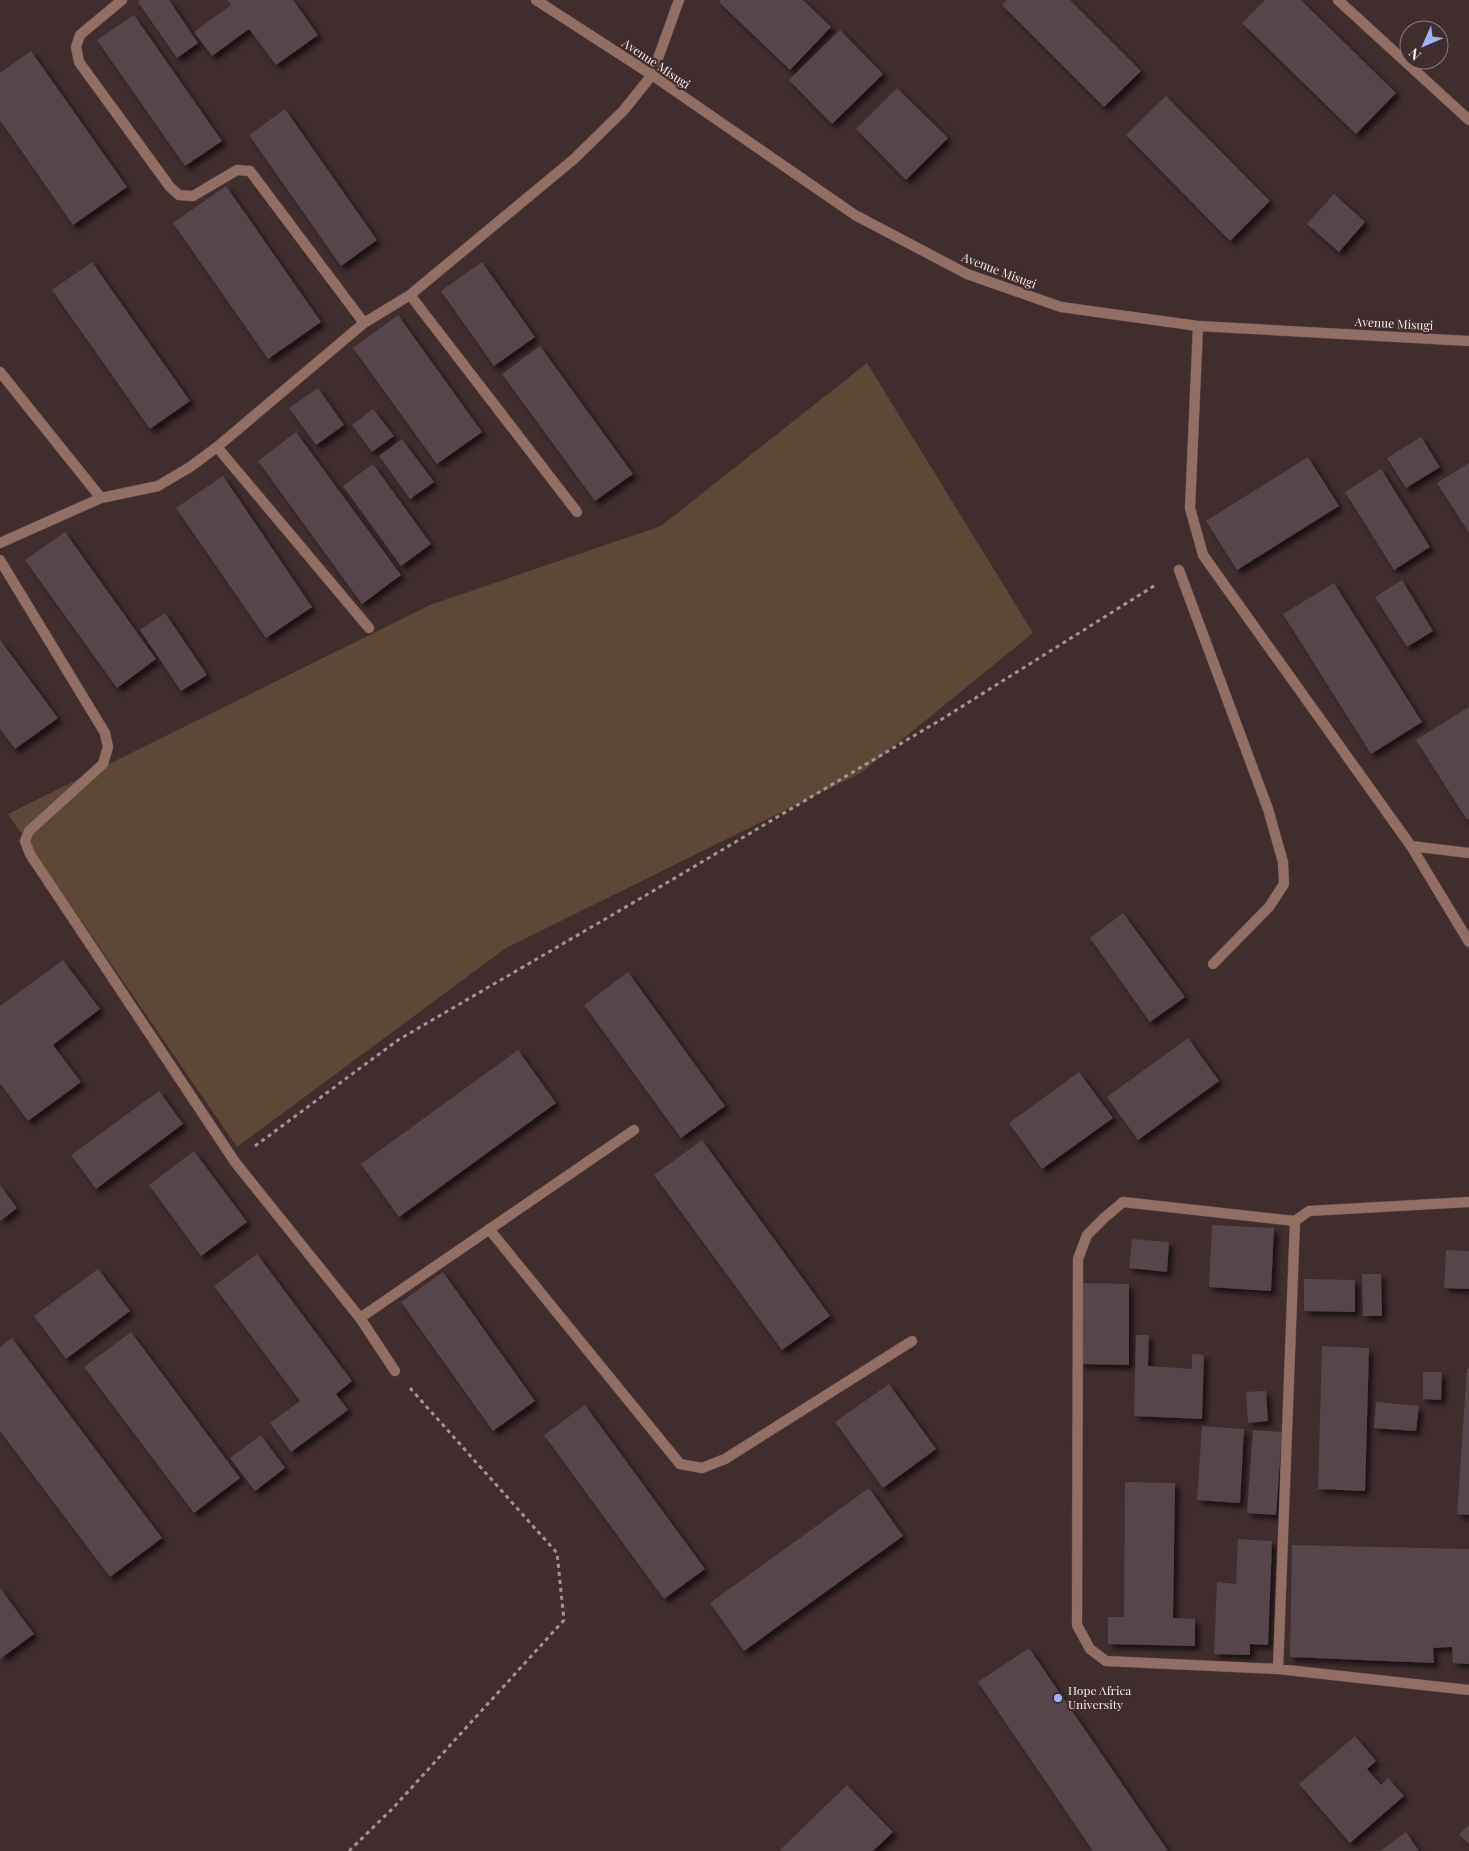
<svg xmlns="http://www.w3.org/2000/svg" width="1469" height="1851" font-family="'Playfair Display',serif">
	<defs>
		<filter id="shadow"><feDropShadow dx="4.5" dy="4.5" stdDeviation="2.5" flood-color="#0009"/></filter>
	</defs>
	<rect width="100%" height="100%" fill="#402d2e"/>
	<path fill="#5d4737" d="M867 363 1033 633 861 773 506 948 237 1147 8 814 430 605 661 526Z"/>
	<path fill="#57454c" filter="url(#shadow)" d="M140 0H169L198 43 177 58 138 2Z
		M227 0H293L318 35 276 65 249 29 212 56 194 32 231 5Z
		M721 0H803L831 27 790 70 719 2Z
		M1007 0H1070L1141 71 1104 107 1002 5Z
		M1265 0H1301L1396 93 1356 134 1242 23Z
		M134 15 222 141 185 166 97 40Z
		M840 30 883 74 832 124 789 80Z
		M31 51 127 187 73 225 0 120V73Z
		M897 88 948 138 906 180 856 129Z
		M1166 96 1270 201 1230 241 1126 135Z
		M285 109 377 240 341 266 249 135Z
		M226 186 321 322 268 359 173 223Z
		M1334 194 1365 222 1339 252 1307 224Z
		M92 262 190 401 150 429 52 290Z
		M482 262 535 337 494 366 441 291Z
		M398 315 482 432 437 464 353 348Z
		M540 346 633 474 595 501 502 374Z
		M318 388 344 425 316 445 289 408Z
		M373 409 394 436 372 452 352 425Z
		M296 432 401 575 362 604 258 461Z
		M1421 437 1440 467 1406 488 1387 458Z
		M402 439 434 482 410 499 379 456Z
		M1308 457 1339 506 1237 570 1206 521Z
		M1469 463V533L1437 483Z
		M373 464 431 544 401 566 343 486Z
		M1381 469 1430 547 1394 570 1345 492Z
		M223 476 312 607 266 638 176 508Z
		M65 532 156 659 117 688 25 560Z
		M1402 580 1433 631 1407 647 1375 597Z
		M1334 583 1422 722 1371 754 1283 614Z
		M165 613 207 675 181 691 140 630Z
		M0 640 58 718 15 749 0 729Z
		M1469 707V819L1467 820 1416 740Z
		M1123 913 1185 997 1150 1022 1090 938Z
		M63 960 100 1009 53 1045 81 1082 28 1121 0 1083V1006Z
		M628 972 725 1106 681 1138 584 1005Z
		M1188 1038 1219 1081 1138 1140 1107 1097Z
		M518 1050 556 1103 399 1217 361 1164Z
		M1079 1072 1113 1118 1042 1169 1009 1123Z
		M159 1091 183 1124 96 1189 71 1155Z
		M702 1140 830 1316 782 1350 654 1175Z
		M194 1151 247 1222 201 1256 149 1185Z
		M0 1185 17 1208 0 1221Z
		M1212 1225 1274 1228 1271 1291 1209 1287Z
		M1132 1239 1169 1242 1167 1272 1129 1268Z
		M1446 1250 1469 1251V1289L1444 1288Z
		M257 1254 352 1381 336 1394 348 1410 291 1452 270 1423 300 1401 214 1286Z
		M98 1269 130 1311 66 1359 34 1316Z
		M443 1272 535 1401 493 1431 401 1302Z
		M1362 1274H1381L1382 1316H1363Z
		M1304 1279 1355 1280V1312L1304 1311Z
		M1081 1283 1129 1284V1365L1080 1364Z
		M131 1332 240 1478 194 1513 84 1367Z
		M1136 1335H1149L1148 1366 1192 1369V1354L1204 1355 1202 1419 1134 1416Z
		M12 1338 162 1538 110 1577 0 1431V1347Z
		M1322 1346 1369 1348 1365 1491 1318 1489Z
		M1467 1369H1469V1515L1457 1514Z
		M1423 1372H1442L1441 1400 1423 1399Z
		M889 1384 936 1449 883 1488 835 1422Z
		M1266 1391 1268 1421 1248 1423 1246 1392Z
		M1376 1402 1419 1406 1416 1431 1374 1428Z
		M585 1405 705 1569 664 1599 544 1435Z
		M1202 1426 1244 1429 1240 1503 1197 1500Z
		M1253 1430 1282 1432 1276 1515 1247 1513Z
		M261 1435 285 1468 255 1491 230 1458Z
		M1125 1482 1175 1483 1173 1618 1195 1619V1646L1108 1644V1617H1124Z
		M869 1488 903 1536 744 1651 710 1603Z
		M1238 1539 1272 1541 1268 1645 1250 1644V1655L1214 1654 1217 1582 1236 1584Z
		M1292 1545 1469 1549V1664L1453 1663 1452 1647 1433 1648 1434 1663 1290 1657Z
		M0 1588 34 1634 0 1659Z
		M1029 1648 1168 1851H1093L978 1682Z
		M1355 1736 1376 1761 1367 1769 1381 1785 1388 1778 1404 1796 1350 1843 1299 1784Z
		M847 1785 893 1832 873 1851H779Z
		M1469 1824V1844L1459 1835Z
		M1406 1832 1419 1851H1380Z"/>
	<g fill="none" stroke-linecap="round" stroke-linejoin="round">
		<g stroke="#5d4c4c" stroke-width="11">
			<path id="service" d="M1179 570 1268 809 1283 862 1284 884 1269 907 1213 964
				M489 1229 680 1464 702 1468 725 1459 912 1341
				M360 1318 634 1130"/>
		</g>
		<g stroke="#5d4c4c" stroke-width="11">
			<path id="minor" d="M122 0 80 35 76 47 79 62 170 187 179 195 193 196 237 170 250 171 364 323
				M1338 0 1469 120
				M410 295 577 512
				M1198 326 1190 508 1203 555 1411 846 1469 942
				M0 372 101 498
				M217 447 369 628
				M0 543 101 498 158 486 190 467 217 447 364 323 410 295 574 159 623 111 652 75 679 0
				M0 560 105 733 108 747 103 764 29 831 25 841 30 854 235 1162 360 1318 395 1371
				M1411 846 1469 853
				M1295 1221 1123 1202 1104 1218 1087 1235 1078 1259 1077 1625 1090 1649 1106 1661 1278 1669 1469 1690
				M1278 1669 1295 1221 1309 1211 1469 1202"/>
		</g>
		<g stroke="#5d4c4c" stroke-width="11">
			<path id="tertiary" d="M536 0 652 75 855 215 967 274 1061 307 1198 326 1469 341"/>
		</g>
		<path stroke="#a39494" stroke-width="3" stroke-dasharray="4 4" stroke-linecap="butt" d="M255 1146 398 1040 648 894 942 719 1157 584
			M349 1851 394 1807 564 1620 557 1553 410 1388"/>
		<use href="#service" stroke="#926f65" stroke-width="10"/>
		<use href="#minor" stroke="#926f65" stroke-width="10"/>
		<use href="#tertiary" stroke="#926f65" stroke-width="10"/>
	</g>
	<circle fill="#9cb4fd" stroke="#402d2e" stroke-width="2" cx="1058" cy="1698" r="5"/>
	<g text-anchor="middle" stroke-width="4.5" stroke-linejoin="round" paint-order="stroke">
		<g font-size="12" fill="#f8ecec" stroke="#402d2e">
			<text transform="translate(656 64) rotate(34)" y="4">Avenue Misugi</text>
			<text transform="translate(999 271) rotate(21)" y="4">Avenue Misugi</text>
			<text transform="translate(1394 324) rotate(3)" y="4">Avenue Misugi</text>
		</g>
		<g font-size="12" fill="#f8ecec" stroke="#402d2e" text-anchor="start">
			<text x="1068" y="1695">Hope Africa<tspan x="1068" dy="14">University</tspan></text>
		</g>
	</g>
	<g transform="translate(1424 45) rotate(225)"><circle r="24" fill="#402d2e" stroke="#8a797a"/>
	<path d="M0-4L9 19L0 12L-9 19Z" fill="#9cb4fd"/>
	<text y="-8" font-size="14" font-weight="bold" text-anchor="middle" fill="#f8ecec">N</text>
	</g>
</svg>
